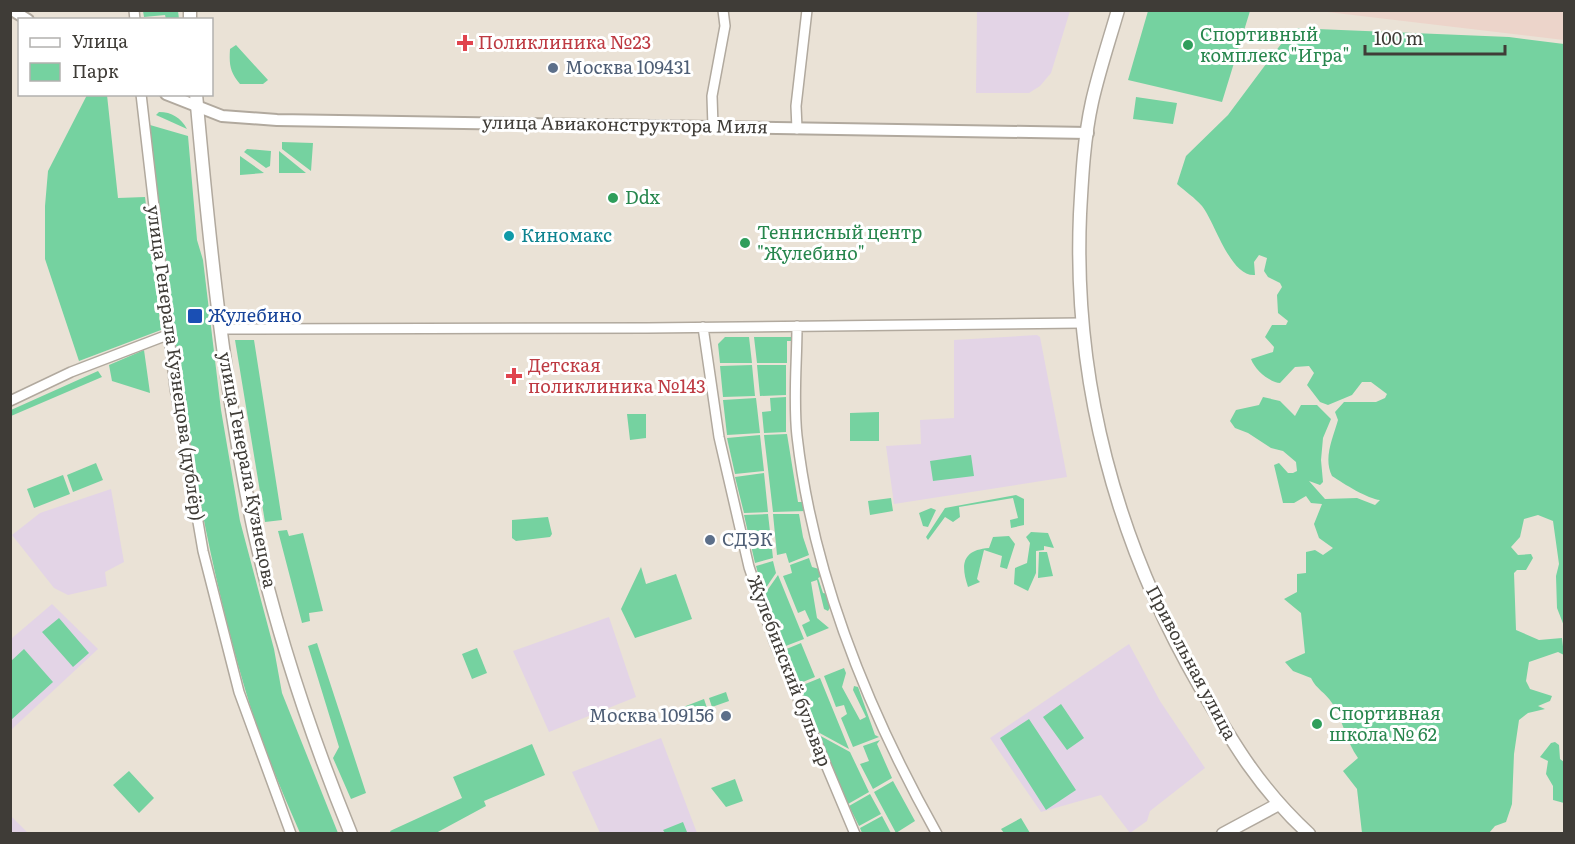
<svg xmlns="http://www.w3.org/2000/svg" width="1575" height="844" font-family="Literata,serif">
	<rect width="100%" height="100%" fill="#eae2d6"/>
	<path fill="#ecd4ca" d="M1319 11H1564V40Z"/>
	<path fill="#e3d4e6" d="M977 11H1070L1051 73 1040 86 1029 93H976Z
		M1037 335 1040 337 1067 477 894 504 886 446 921 444 920 420 954 418V340Z
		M111 489 124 562 105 572 107 586 68 595 54 588 12 535 40 513Z
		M52 604 98 649 11 730V639Z
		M609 617 636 697 549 732 513 651Z
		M1129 644 1160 701 1205 768 1150 811 1147 821 1130 833 1101 795 1041 812 990 738Z
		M661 738 697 833H600L572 772Z
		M10 816H11L28 833H11Z"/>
	<path fill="#75d2a0" d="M143 11H178L179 19H166L165 15 144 17Z
		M1148 11H1250L1222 102 1128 80Z
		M1293 28 1509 37 1564 44V626L1557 608 1556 576 1559 564 1553 521 1538 515 1524 519 1520 537 1511 547 1518 555 1531 554 1533 558 1526 570H1517L1514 573 1516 630 1539 640 1562 638 1564 655 1558 652 1529 662 1526 681 1530 689 1552 696 1550 701 1538 706 1545 709 1528 713 1519 720 1514 754 1512 804 1506 822 1495 826 1489 833H1362L1357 789 1343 771 1358 758C1346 741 1343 720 1332 703 1326 693 1316 689 1311 678L1293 671 1285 662 1305 653 1301 613 1284 599 1297 592V574L1306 573V552L1315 550 1323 555 1333 548 1319 538 1314 524 1322 504 1311 503 1306 496 1294 503H1283L1274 465 1279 463 1288 473H1293L1297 471 1296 462 1283 451 1271 448 1248 433 1235 428 1230 421 1236 410 1259 405 1263 397 1280 401 1295 416 1301 405H1317L1331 419 1323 438 1321 460 1323 482 1320 485 1309 481 1325 499 1357 498 1375 505 1380 500C1368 499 1344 484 1332 476 1323 458 1333 438 1338 420L1335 412 1344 402H1376L1385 398 1387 394 1371 382H1362L1352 395 1328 405 1320 402 1307 385 1314 373 1309 366 1295 367 1280 383C1269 382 1255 370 1251 359L1273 352 1274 347 1265 337 1272 325H1286L1288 321 1278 313 1277 295 1282 287 1280 283 1268 277 1264 271 1267 258 1259 255 1254 262 1255 275C1230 277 1215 222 1202 206 1195 198 1185 191 1177 184L1186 156 1228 115Z
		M236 45 268 80 263 84H240C230 72 229 65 230 49Z
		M87 95H107L118 198 145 197 161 330 79 361 45 259V206L48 171Z
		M1136 97 1177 103 1173 124 1133 119Z
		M159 112C172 112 181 118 187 129L156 115Z
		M150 125 188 136 197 240 203 260 221 410 240 521 274 649 282 693 338 833H300C280 787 259 738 245 689 191 505 169 315 150 125Z
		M282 142 313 143 311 171 282 149Z
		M247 149 271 151 270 166 266 168 244 152Z
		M279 151 306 173H279Z
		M240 156 264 173 240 175Z
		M725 337H749L752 363H720L718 344Z
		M754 337H793V341H787V363H757Z
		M235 340H254L282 520 265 522Z
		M144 350 150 393 112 381 109 365Z
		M752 365 755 396 723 397 720 366Z
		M757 365H786V395L760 396Z
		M98 371 102 377 11 416V410Z
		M786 397V432L764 433 762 412 771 411 770 398Z
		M756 398 760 433 727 435 723 400Z
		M879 412V441H850V413Z
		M627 414H646V438L630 440Z
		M787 434 798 502H805L806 511 773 512 764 435Z
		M760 435 764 471 735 474 727 438Z
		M971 455 974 476 933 481 930 461Z
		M96 463 103 480 73 492 67 475Z
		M764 473 768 512 744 513 735 477Z
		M63 475 70 494 34 508 27 489Z
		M1016 495 1024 499V525L1011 528 1010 520 1018 518 1013 498 959 507 960 517 953 522 945 517 928 540 926 537 945 508Z
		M891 498 893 511 870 515 868 501Z
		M931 508 936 510 928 527 923 526 919 513Z
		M768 514 773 558 755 563 744 515Z
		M773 514H799L803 537 809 555 789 563 786 553 777 555Z
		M548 517 552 534 550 537 516 541 512 538V520Z
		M287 530 289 536 303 533 323 611 309 613 310 621 302 623 278 531Z
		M1031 532 1048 533 1054 548 1044 546V550L1036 551V573L1028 591 1014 584 1015 568 1027 563 1030 543 1026 537Z
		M1009 536 1015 544 1007 569 1000 567 1002 556 984 550 977 579 980 582 968 587C961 566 961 550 989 548L993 537Z
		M1039 552H1047L1053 576 1038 578Z
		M809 558 812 567 819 569 822 576 818 578 823 593 828 594 832 604 828 611 824 609 817 580 811 582 817 618 829 628 807 637 802 625 810 621 805 610 798 613 783 576 792 573 790 565Z
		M773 561 776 573 763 592 756 566Z
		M641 567 646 584 676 574 692 619 635 638 621 609Z
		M778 575 804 639 783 647 764 595Z
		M59 618 89 653 73 667 42 632Z
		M317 643 366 793 351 799 333 758 339 747 308 646Z
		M801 643 815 677 798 684 784 650Z
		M477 648 487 673 472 679 462 654Z
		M24 649 53 682 11 720V661Z
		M844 668 846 673 842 687 860 720 866 717 853 690 854 686 858 687 875 735 879 737 853 747 841 718 847 714 844 705 836 707 824 676Z
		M820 678 849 749 816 731 798 687Z
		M726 692 729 701 712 707 709 698Z
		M704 699 707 708 676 719 673 711Z
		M1061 704 1084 738 1067 750 1043 717Z
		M1029 719 1076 790 1046 810 1000 738Z
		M817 734 850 752 869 792 848 804Z
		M880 740 877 744 892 778 873 789 860 764 869 761 863 746Z
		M1555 742 1559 745 1560 759 1564 762V803L1553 800V786L1546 774 1548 761 1540 757 1551 743Z
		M532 744 545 775 484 801 486 806 436 833H391L390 831 462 798 453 777Z
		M129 771 154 798 139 813 113 785Z
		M735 779 743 801 726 807 711 788Z
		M893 781 915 821 896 833 874 792Z
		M870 794 881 814 859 826 849 806Z
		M882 816 891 833H862L860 828Z
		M1021 818 1030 833H1004L1001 829Z
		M683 822 687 832 665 833 663 830Z"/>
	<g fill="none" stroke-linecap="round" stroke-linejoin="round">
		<g stroke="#b1a99e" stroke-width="12">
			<path id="minor" d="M134 10 135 20
				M141 94 175 388 203 551 239 692 291 834
				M713 127 712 96 725 26 723 10
				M797 129 796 106 807 10
				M797 326C797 362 793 400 797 436 813 577 868 711 937 834
				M703 327 719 437 749 567 774 641 855 834
				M220 329 647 328 1082 323
				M10 401 71 372 170 334"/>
		</g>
		<g stroke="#b1a99e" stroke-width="14">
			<path id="tertiary" d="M12 10 28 20
				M166 94 222 116 277 120 1088 133"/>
		</g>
		<g stroke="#b1a99e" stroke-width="15">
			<path id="secondary" d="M190 10V20
				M1118 10C1109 41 1099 71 1092 102 1084 138 1082 177 1080 214 1073 381 1116 541 1199 685 1233 743 1259 788 1309 834
				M196 94C209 240 224 388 254 531 277 634 311 736 351 834
				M1223 834 1277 805"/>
		</g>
		<use href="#minor" stroke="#fff" stroke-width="9"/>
		<use href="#tertiary" stroke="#fff" stroke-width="10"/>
		<use href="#secondary" stroke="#fff" stroke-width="12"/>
	</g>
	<g fill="#e0444e" stroke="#fff" stroke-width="2">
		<path d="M462 34h6v6h6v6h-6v6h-6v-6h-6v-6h6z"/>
		<path d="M511 367h6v6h6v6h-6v6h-6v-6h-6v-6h6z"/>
	</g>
	<g fill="#2e9e5b" stroke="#fff" stroke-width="2">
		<circle cx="1188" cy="45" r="6"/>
		<circle cx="613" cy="198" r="6"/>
		<circle cx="745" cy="243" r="6"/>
		<circle cx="1317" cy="724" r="6"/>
	</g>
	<g fill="#5c6f8a" stroke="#fff" stroke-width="2">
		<circle cx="553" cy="68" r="6"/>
		<circle cx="710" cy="540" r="6"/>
		<circle cx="726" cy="716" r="6"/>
	</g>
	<circle fill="#0f9aa8" stroke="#fff" stroke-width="2" cx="509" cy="236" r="6"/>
	<rect fill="#1a4fb4" stroke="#fff" stroke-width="2" x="187" y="308" width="16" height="16" rx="3"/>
	<g text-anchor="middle" stroke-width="6" stroke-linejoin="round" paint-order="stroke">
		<g font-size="18" fill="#27864d" stroke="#fff" text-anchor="start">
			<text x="1200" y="41">Спортивный<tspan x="1200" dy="21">комплекс "Игра"</tspan></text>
			<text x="625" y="204">Ddx</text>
			<text x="757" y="239">Теннисный центр<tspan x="757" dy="21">"Жулебино"</tspan></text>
			<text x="1329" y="720">Спортивная<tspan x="1329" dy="21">школа № 62</tspan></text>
		</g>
		<g font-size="18" fill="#be3a42" stroke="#fff" text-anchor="start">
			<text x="478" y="49">Поликлиника №23</text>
			<text x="528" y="372">Детская<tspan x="528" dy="21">поликлиника №143</tspan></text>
		</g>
		<g font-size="18" fill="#4e5e75" stroke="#fff" text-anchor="start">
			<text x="565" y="74">Москва 109431</text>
			<text x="722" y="546">СДЭК</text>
			<text x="714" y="722" text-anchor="end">Москва 109156</text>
		</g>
		<g font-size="18" fill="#3f3c37" stroke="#fff">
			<text transform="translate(625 125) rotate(1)" y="6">улица Авиаконструктора Миля</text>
			<text transform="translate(175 363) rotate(82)" y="6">улица Генерала Кузнецова (дублёр)</text>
			<text transform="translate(247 470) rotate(79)" y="6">улица Генерала Кузнецова</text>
			<text transform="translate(1191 663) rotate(62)" y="6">Привольная улица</text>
			<text transform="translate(789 671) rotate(69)" y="6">Жулебинский бульвар</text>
		</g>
		<g font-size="18" fill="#0d838f" stroke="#fff" text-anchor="start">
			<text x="521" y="242">Киномакс</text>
		</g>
		<g font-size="18" fill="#164399" stroke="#fff" text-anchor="start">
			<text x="208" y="322">Жулебино</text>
		</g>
	</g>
	<rect width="1575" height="844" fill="none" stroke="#3f3c37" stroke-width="24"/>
	<rect x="18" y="18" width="195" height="78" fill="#ffffff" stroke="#b2b1af" stroke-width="1.5"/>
	<rect x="30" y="38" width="30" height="9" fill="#ffffff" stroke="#b2b1af" stroke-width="1.5"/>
	<text x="72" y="48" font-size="18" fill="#3f3c37">Улица</text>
	<rect x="30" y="63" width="30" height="18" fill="#75d2a0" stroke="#b2b1af" stroke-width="1.5"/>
	<text x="72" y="78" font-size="18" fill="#3f3c37">Парк</text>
	<path d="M1365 45v9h140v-9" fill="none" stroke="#3f3c37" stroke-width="3"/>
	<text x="1374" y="45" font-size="18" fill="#3f3c37" stroke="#ffffff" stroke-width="4.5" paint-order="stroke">100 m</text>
</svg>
